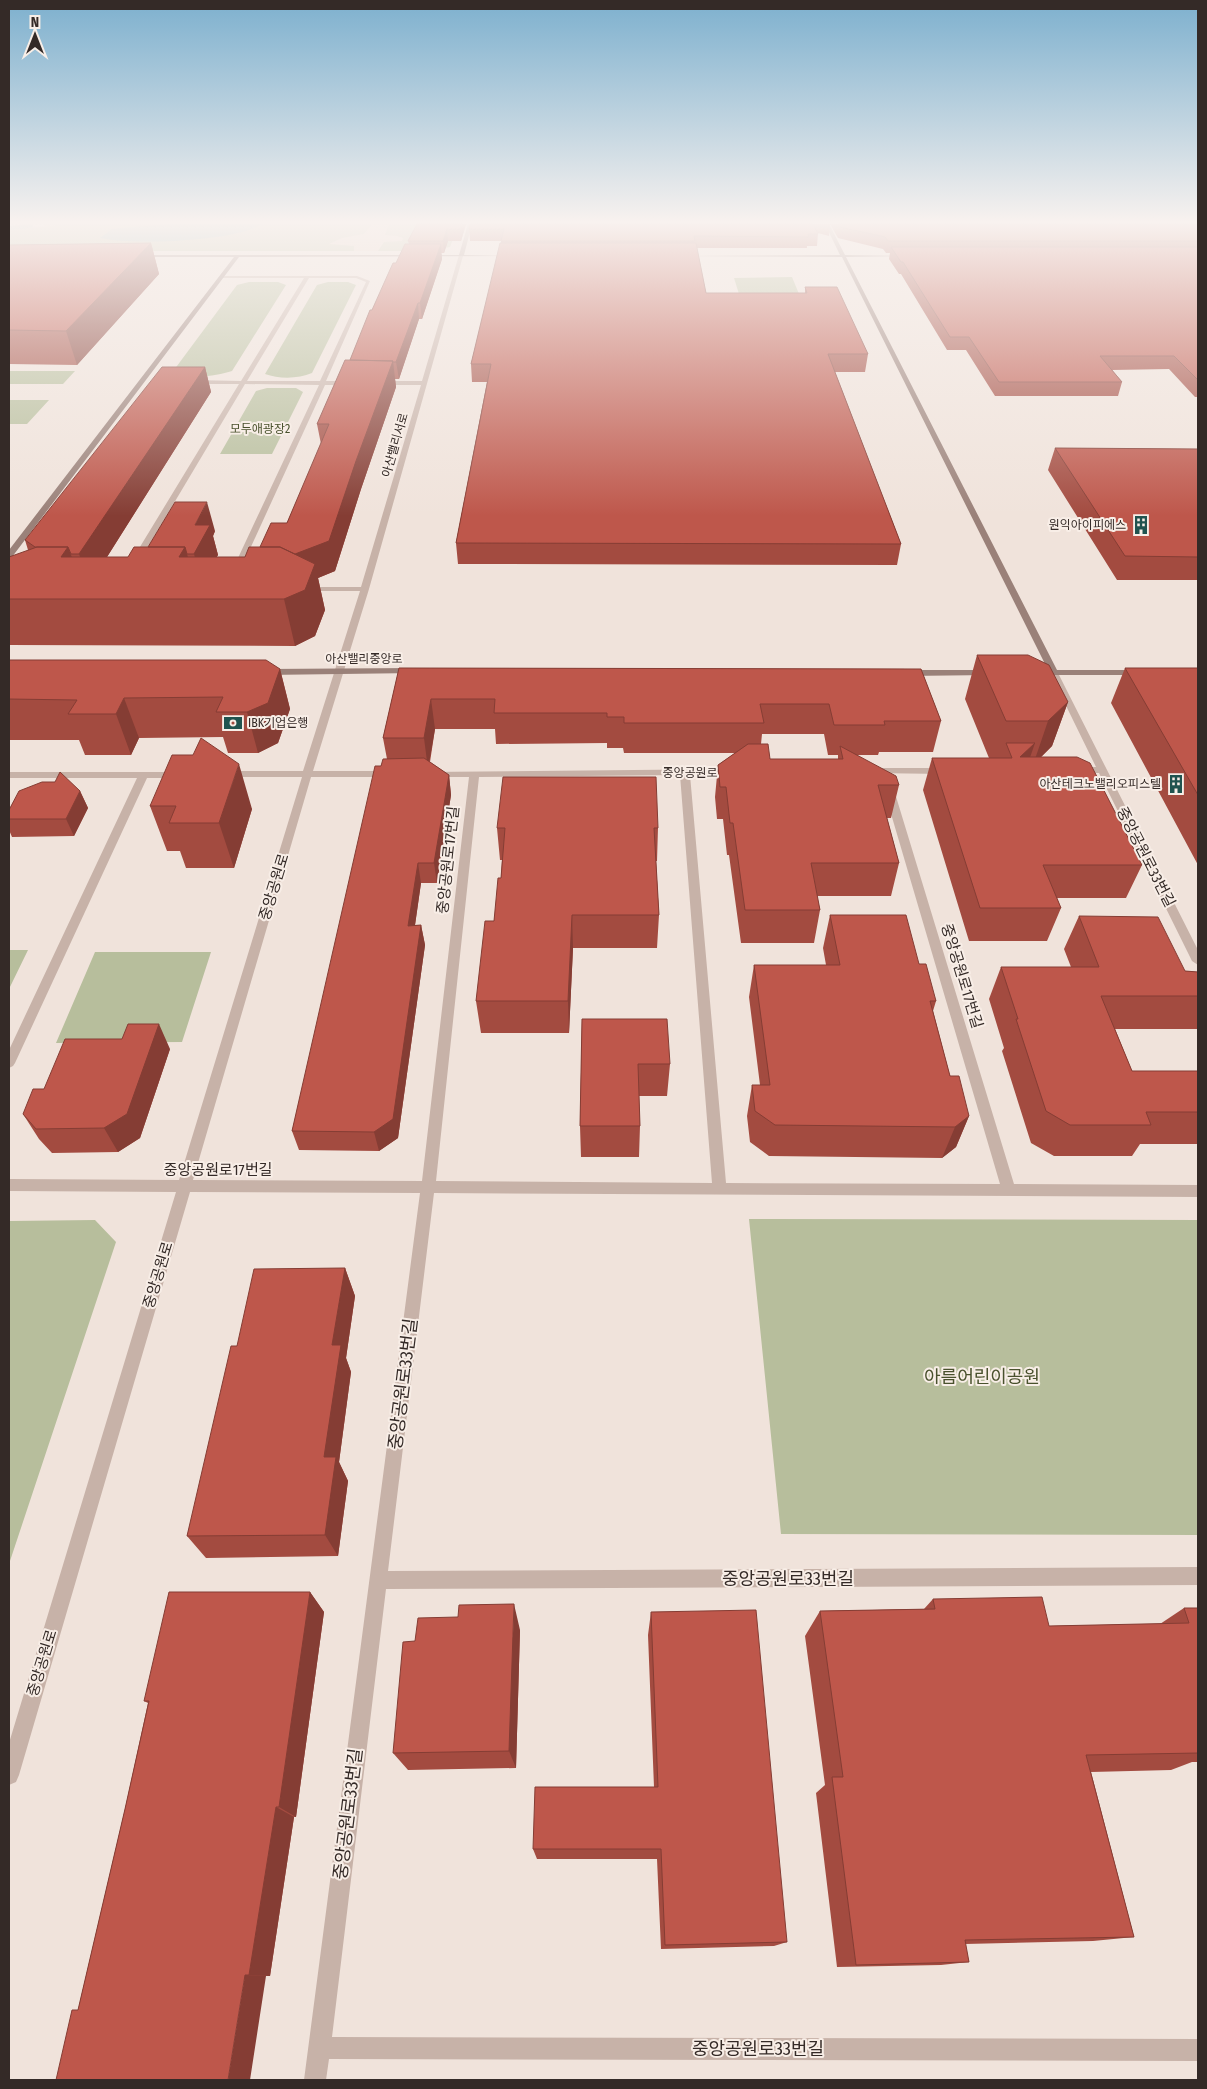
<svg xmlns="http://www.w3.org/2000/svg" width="1207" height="2089" font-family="'Fira Sans Condensed','Noto Sans KR',sans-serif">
	<rect width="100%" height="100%" fill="#f0e3db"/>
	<path fill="#b7be9c" d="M69 224H459L450 247 430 251H9V230Z
		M792 277 799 294H739L734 278Z
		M249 282H278L286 285 232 371C216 376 188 381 174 370L237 285Z
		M328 282H348L356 285 312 373C298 379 279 379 265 374L317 285Z
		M9 371H75L63 384H9Z
		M267 388H296L303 392 272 454H220L256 391Z
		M9 400H49L27 424H9Z
		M9 950H28L9 989Z
		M95 952H211L182 1042 56 1043Z
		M749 1219 1198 1220V1535L781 1534Z
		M95 1220 116 1242 9 1564V1221Z"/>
	<path fill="#e7d2c3" d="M372 224H389L385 235 397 236 403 238 402 241 384 242 378 251H354V246L329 244 342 238 364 234Z"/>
	<path fill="#7caba6" d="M168 224H264C257 226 250 230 242 232 211 241 132 245 100 238L112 229Z"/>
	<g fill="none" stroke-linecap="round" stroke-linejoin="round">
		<path stroke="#7caba6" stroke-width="4" d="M9 228 31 226"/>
		<path fill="#c7b2a8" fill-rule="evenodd" d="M43 224H65L45 226Z
			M459 255 463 256 369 589 313 771H390L395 774 390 777H311L193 1180 422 1181 469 777H430L425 774 427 772 735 769 738 770V774L690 775 726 1183 1000 1184 884 790 889 787 894 790 1014 1184 1198 1185V1197L434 1193 388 1571 1198 1567V1585L386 1589 332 2037 1198 2039V2061L329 2059 326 2080H304L420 1193 190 1192 19 1775 16 1782 9 1785V1743L176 1192 9 1191V1179L179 1180 302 777H225L220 774 225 771H303L360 591H304L300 589 304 587H361L421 385H379L376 383 379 381H422ZM680 775 712 1183 436 1181 479 777Z
			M220 276H357L370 281 326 381H352L355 383 352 385H325L239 573 235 575 231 573 319 385 245 384 140 560 136 562 132 560 239 384H192L189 382 192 380 241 381 304 278H222ZM309 278H356L366 282 320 381H247Z
			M1051 671 1058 673 1198 950V965L1192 961 1099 773H1077L1072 770 1077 767H1096L1050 673Z
			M872 768H945L950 771 945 774 869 773V769Z
			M9 772H180L185 775 180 778H147L15 1063 13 1066 9 1068V1050L137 778H9Z"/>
		<path fill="#9a8179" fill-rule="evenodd" d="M468 224H472L464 255 515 256 239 257 12 557H9V550L234 257H138L136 255H459Z
			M825 224H829L845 255 908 256 846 257 1057 670H1138L1142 673 1141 675H1035V671L1048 670 842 257 681 256 840 255Z
			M413 668 417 671 416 673 266 675 262 672 266 669Z
			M988 670 992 673 991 675 906 676 902 673 906 670Z"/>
	</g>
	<path fill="#a34b40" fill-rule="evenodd" d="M417 224H466L461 241H448L444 253H441L442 259 422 319H419L399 379H395L396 387 361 489 335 571 318 578 325 610 315 636 295 646 9 645V599L28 550 25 540 205 367 211 392 107 557H128L148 547 215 531 213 536 218 555 216 557H245L260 547 287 523 321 444 317 424 350 360 372 310 396 263 409 244 408 241Z
		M470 224H830L829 236 818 233 817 246H807V248H697L706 293H805V287L868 354 865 372H835L901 544 897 565 458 564 456 543 487 382H472L471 364 501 243V241H470L469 229Z
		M830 224H1198V397H1195L1169 369 1112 370 1122 382 1118 396H995L966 350H947L901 274H899L889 259 890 253H886L883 249 838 238Z
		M151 243 159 274 77 365 9 364V245Z
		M1055 448 1198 449V580H1117L1048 470Z
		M977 655 1068 702 1052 746 1041 757 1142 865 1126 898H1057L1061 908 1047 941H969L923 790 932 758H989L965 699Z
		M9 660 280 669 290 709 278 743 258 753H228L223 737 139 738 131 755H85L79 740H9Z
		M399 668 921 669 941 721 933 752H879L878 755H857L899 785 891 818H887L899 863 891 896H817L820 910 814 943H741L729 855H727L723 819H717L715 797 718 765 735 753H624L623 748H607V743L496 744 495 729H435L430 762 449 775 451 795 437 883H421L415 925H421L425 945 398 1138 379 1151 299 1150 292 1131 381 766 387 759 383 738ZM762 734H824L828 755H838V759H770L761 744Z
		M1125 668H1198V865L1111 703Z
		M193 755 252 809 234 868H186L180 851H167L150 806Z
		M80 791 88 808 74 836 12 837 9 830V810Z
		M497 828H658L657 861H656L659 915 657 948H573L569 1033H481L476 1001 494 921 501 878 502 860H500Z
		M830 915 919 964 936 1001 933 1011 950 1076 969 1116 956 1147 942 1158 769 1156 750 1142 747 1116 752 1085H760L749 997 754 965H826L823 948Z
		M1079 916 1185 971 1198 972V1029H1115L1132 1071H1198V1144H1140L1132 1156H1054L1031 1143 1002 1051 1004 1048 989 999 1001 967H1071L1064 949Z
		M582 1019 670 1064 667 1096H639L640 1126 639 1157H581L580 1126Z
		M170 1049 140 1138 118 1152 52 1153 39 1139 23 1114 44 1089Z
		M345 1268 355 1296 346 1358 351 1372 339 1462 348 1481 338 1556 206 1558 187 1536 237 1346Z
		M310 1592 324 1612 296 1817H294L270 1976H266L78 2010 125 1809 148 1703 144 1701Z
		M933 1599 1049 1626 1160 1624 1184 1608H1198V1762H1192L1171 1770 1091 1772 1134 1937 1093 1941 965 1944 969 1962 941 1965 837 1967 816 1793 825 1785 805 1636 820 1611 924 1609Z
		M651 1612 787 1942 774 1946 661 1949 657 1859H537L533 1849 654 1787 648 1635Z
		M520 1630 516 1768 408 1770 393 1753Z"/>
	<path fill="#853d34" d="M462 224H466L461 241 460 229Z
		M447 229 448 241 444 253 443 241Z
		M151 243 159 274 77 365 66 331Z
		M441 244 442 259 422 319 420 303Z
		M418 303 419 319 399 379 396 362Z
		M393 361 396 387 361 489 335 571 318 578 325 610 315 636 295 646 284 599 295 555 356 461Z
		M205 367 211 392 90 584 79 554Z
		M207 502 215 531 213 536 218 555 202 584 194 554 195 525Z
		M68 547 85 592 61 557Z
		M185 547 198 592 179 557Z
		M280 669 290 709 278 743 258 753 247 712Z
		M124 698 139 738 131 755 116 714Z
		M431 699 435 729 428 769 424 738Z
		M1068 702 1052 746 1033 765 1048 721Z
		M1035 743 1024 775 1020 757Z
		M239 764 252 809 234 868 219 823Z
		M449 775 451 795 437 883 434 863Z
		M80 791 88 808 74 836 66 819Z
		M418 863 421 883 412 946 408 926Z
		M572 915 573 948 569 1033 568 1001Z
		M421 925 425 945 398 1138 379 1151 374 1132Z
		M159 1024 170 1049 140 1138 118 1152 104 1128Z
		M969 1116 956 1147 942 1158 955 1127Z
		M345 1268 355 1296 346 1358 351 1372 339 1462 348 1481 338 1556 325 1535 324 1457 332 1345Z
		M310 1592 324 1612 296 1817 279 1807Z
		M514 1604 520 1630 516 1768 509 1751Z
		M276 1807 294 1817 270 1976 249 1975Z
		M245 1975 266 1976 250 2080H228Z"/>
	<path fill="#be574b" stroke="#853d34" d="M417 224H462L460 229H447L443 241H408Z
		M470 224H813L818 234H808L809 237 694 236 695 241H501L504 229H469Z
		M838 224H1198V241H888L885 237 840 227Z
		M151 243 66 331 9 330V245Z
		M500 243H696L706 293H807L805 287H837L868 354H828L901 544 456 543 491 364H471Z
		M405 244H441L420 303H418L396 362H392L393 361 350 360 370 310H372L393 263H396Z
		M891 247H1198V380L1174 356H1100L1122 382H999L969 337H950L903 262H901Z
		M345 360 393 361 356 461 329 541 295 554 280 547H260L271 523H287L329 424H317Z
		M162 367H205L79 554H71L68 547H35L25 540Z
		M1055 448 1198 449V557L1125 556Z
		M175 502H207L195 525H210L194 554H187L185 547H148Z
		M37 547H68L61 557H128L134 547H185L179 557H245L249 547H280L315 564 305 590 284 599H9V557Z
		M977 655H1028L1049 665 1068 702 1048 721H1006Z
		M9 660H266L280 669 268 703 247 712H216L223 697 124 698 116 714H68L77 700 9 699Z
		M399 668 921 669 941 721H884L885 725H834L829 704H760L764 723H624V717H607V713H494L495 699H431L424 738H383Z
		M1125 668H1198V795Z
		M201 738 239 764 219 823H169L176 806H150L172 755H193Z
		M1006 743H1035L1020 757H1077L1090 763 1142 865H1043L1061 908H980L932 758H1012Z
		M748 744H768L770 759H843L840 746 896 776 899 785H878L899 863H811L820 910H745L733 823H730L726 787H720L718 765Z
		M424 758 449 775 434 863H418L408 926 421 925 393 1119 374 1132 292 1131 375 766H381L383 759Z
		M60 772 80 791 66 819H9V810L19 791 42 782H55Z
		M503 777H656L658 828H654L659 915H572L568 1001H476L485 921H494L498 878H501L505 828H497Z
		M830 915H906L919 964H926L936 1001H930L950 1076H959L969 1116 955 1127 775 1125 755 1111 752 1085H770L754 965H840Z
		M1079 916 1158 917 1185 971 1198 972V996H1101L1132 1071H1198V1112H1146L1151 1125H1070L1046 1111 1016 1019H1018L1001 967H1099Z
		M582 1019H667L670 1064H638L640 1126H580Z
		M128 1024H159L127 1114 104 1128 36 1129 23 1114 33 1089H44L65 1039H122Z
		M345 1268 332 1345H341L324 1457H336L325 1535 187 1536 231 1346H237L254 1269Z
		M169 1592H310L279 1807H276L249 1975H245L228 2080H56L72 2010H78L125 1809 149 1701H144Z
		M1042 1597 1049 1626 1189 1623 1184 1608H1198V1753L1086 1755 1134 1937 965 1940 969 1962 856 1965 832 1777H843L820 1611 935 1609 933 1599Z
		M514 1604 509 1751 393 1753 403 1642 415 1641 418 1618 458 1617 459 1605Z
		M756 1610 787 1942 665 1945 661 1849H533L535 1787H658L651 1612Z"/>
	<linearGradient id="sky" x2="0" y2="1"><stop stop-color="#7db0ce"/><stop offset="0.43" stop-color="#f8f2ef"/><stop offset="1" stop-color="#f8f2ef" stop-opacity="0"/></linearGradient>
	<rect width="1207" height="516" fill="url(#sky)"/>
	<defs>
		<g id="building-bare" transform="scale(1.5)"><path d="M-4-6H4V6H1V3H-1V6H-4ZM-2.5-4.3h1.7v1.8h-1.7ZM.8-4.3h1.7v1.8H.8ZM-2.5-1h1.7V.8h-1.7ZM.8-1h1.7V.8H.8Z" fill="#20534f" stroke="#f8eee7" stroke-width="2.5" paint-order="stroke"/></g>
		<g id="bank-bare" transform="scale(1.5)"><path d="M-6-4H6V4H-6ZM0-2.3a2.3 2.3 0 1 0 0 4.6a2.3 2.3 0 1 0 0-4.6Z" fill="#20534f" stroke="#f8eee7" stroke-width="2.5" paint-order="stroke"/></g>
	</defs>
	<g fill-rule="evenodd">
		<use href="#building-bare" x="1141" y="525"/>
		<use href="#bank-bare" x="233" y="723"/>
		<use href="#building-bare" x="1176" y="784"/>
	</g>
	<g text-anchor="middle" stroke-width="4" stroke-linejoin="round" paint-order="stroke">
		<g font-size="12" fill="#49512d" stroke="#f8eee7">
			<text x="260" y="433">모두애광장2</text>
		</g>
		<g font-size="12" fill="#342a27" stroke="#f8eee7">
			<text transform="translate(395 445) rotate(-74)" y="4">아산밸리서로</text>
			<text x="364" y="663">아산밸리중앙로</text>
			<text x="690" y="777">중앙공원로</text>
		</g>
		<g font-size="12" fill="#342a27" stroke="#f8eee7" text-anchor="end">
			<text x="1126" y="529">원익아이피에스</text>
			<text x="248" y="727" text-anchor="start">IBK기업은행</text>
			<text x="1161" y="788">아산테크노밸리오피스텔</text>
		</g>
		<g font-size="15" fill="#342a27" stroke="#f8eee7">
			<text transform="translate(1146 857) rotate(63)" y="5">중앙공원로33번길</text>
			<text transform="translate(448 860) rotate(-84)" y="5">중앙공원로17번길</text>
			<text transform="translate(274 887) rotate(-73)" y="5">중앙공원로</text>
			<text transform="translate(962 976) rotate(73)" y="5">중앙공원로17번길</text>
			<text x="218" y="1175">중앙공원로17번길</text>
			<text transform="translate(158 1275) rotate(-73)" y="5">중앙공원로</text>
			<text transform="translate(42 1663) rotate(-73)" y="5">중앙공원로</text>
		</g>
		<g font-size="18" fill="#49512d" stroke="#f8eee7">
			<text x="982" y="1383">아름어린이공원</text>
		</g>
		<g font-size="18" fill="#342a27" stroke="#f8eee7">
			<text transform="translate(403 1384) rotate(-83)" y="6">중앙공원로33번길</text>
			<text x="788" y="1585">중앙공원로33번길</text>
			<text transform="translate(348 1814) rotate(-83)" y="6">중앙공원로33번길</text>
			<text x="758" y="2055">중앙공원로33번길</text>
		</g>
	</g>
	<rect width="1207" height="2089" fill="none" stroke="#342a27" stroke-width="20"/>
	<g transform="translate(35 35)" stroke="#f8eee7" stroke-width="4" paint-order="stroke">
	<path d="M0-4L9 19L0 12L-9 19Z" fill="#342a27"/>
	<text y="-8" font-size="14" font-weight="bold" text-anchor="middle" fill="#342a27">N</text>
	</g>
</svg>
